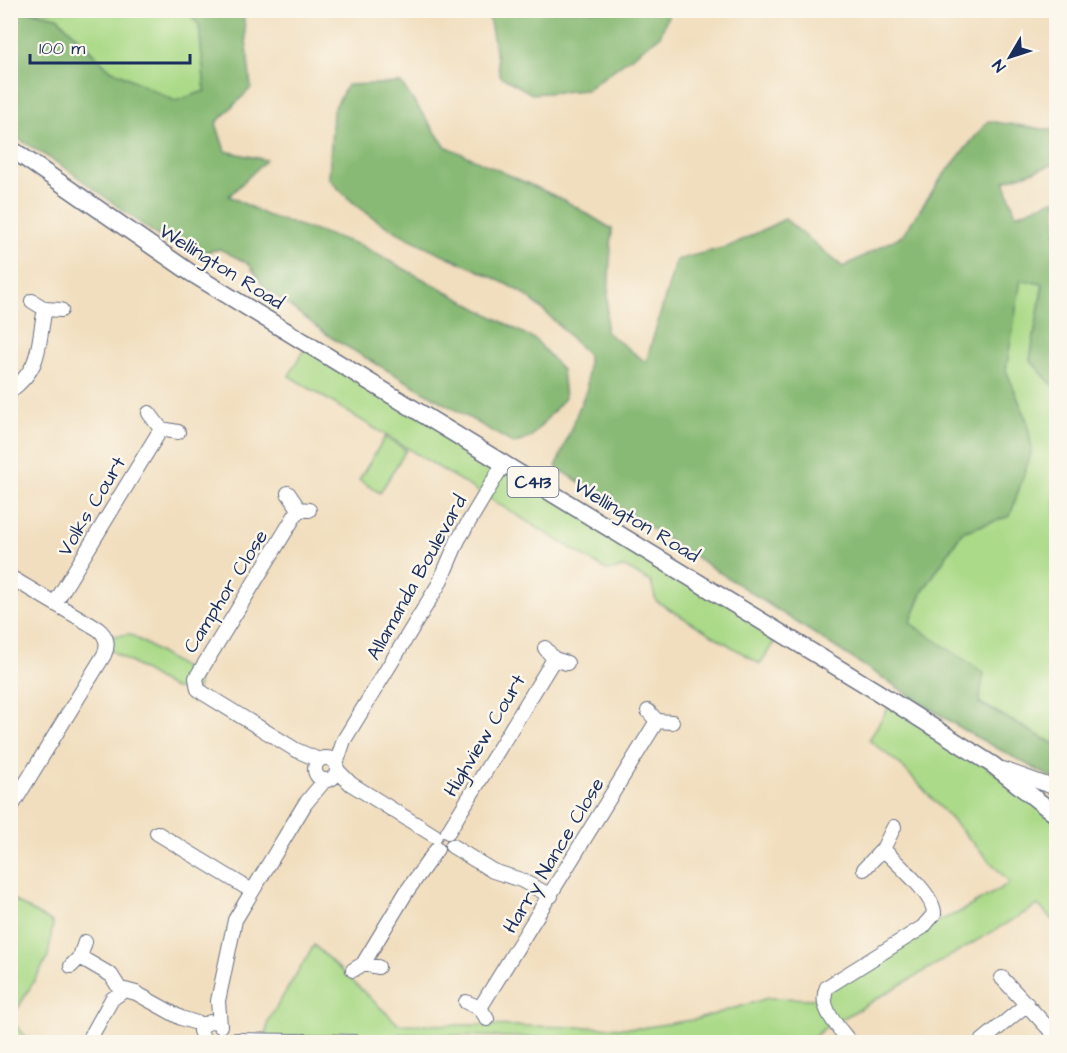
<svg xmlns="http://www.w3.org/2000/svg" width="1067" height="1053" font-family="'Architects Daughter',sans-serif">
	<rect width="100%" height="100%" fill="#fbf7ec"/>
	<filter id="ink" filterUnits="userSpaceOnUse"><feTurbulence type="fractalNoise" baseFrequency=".0167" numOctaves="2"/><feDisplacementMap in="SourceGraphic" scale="12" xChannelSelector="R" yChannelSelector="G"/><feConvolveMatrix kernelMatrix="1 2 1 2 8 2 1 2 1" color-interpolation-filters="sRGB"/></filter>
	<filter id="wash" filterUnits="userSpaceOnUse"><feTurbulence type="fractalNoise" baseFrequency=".008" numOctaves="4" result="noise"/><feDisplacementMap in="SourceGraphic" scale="24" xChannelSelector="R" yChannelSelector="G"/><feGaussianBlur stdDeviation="1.35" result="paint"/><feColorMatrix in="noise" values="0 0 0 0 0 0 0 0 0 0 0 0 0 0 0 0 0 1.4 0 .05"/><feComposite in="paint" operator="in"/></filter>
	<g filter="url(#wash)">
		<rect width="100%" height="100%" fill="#f1debe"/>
		<path fill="#abda88" stroke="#638473" stroke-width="1.5" d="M27 11H187L199 25 205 91 175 102 108 68 57 17Z
			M1020 280 1043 284 1030 360 1056 389V745L979 702 910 623 923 591 962 532 1010 516 1032 450 1027 421 1006 370Z
			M307 344 780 633 760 664 656 601 651 582 625 567 608 571 289 376Z
			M385 437 406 450 380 493 359 480Z
			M130 634 197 676 198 689H174L107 648 105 637Z
			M892 701 1056 815V924L1038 905 835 1023 833 1021 808 1042H641L638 1037 614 1040 399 1034 379 1042 265 1041 268 1021 314 945 398 1024 641 1028 698 1019 768 998 824 999 825 990 923 927 958 913 1010 883 902 766 869 740Z
			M10 898 53 923 48 957 11 1020 31 1042H11Z"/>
		<path fill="#88ba74" stroke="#527469" stroke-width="1.5" d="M10 11H27L57 17 108 68 175 101 205 91 199 25 187 11H243L251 88 216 123 225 151 266 160 229 196 266 215 360 245 536 340 562 370 565 398 531 437 514 444 332 338 264 287 249 264 220 249 202 253 169 244 67 169 11 134Z
			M488 11V10L670 11 660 36 586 90 532 94 500 76Z
			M401 83 445 146 564 200 612 229 606 332 646 362 676 260 730 246 785 219 843 267 903 235 942 177 988 121 1056 131V164L1004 181 1016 215 1056 199V389L1030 360 1043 284 1021 280 1006 370 1027 421 1032 450 1010 516 962 532 923 591 910 623 984 673 979 703 1056 745V780L965 731 556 467 587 388 588 355C570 338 541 304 521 292 457 255 378 238 329 178L333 111 347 85Z"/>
	</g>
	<g filter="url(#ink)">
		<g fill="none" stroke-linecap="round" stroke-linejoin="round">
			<g stroke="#666c80" stroke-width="16">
				<path id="minor" d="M32 301 45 309 61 310
					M10 391C43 367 37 345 45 309
					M149 413 161 429 178 432
					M288 493 299 509 309 510
					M299 509 196 678 198 689 203 693 296 750 319 760
					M10 577 98 629C107 636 109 645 104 655L10 809
					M55 603 161 429
					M545 648 554 659 567 663
					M648 711 657 721 672 722
					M315 769a11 11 0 1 1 22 0a11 11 0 1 1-22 0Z
					M336 764 344 740 439 584 458 540 504 463
					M1003 769 1056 788
					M337 770 351 784 435 836
					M448 832 554 659
					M157 833 252 891
					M452 846 493 871 521 880 551 896
					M864 869 883 849 894 827
					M80 957 111 975 121 991
					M363 964 407 891 437 849
					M71 966 80 957 85 942
					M353 970 363 964 378 967
					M1002 978 1051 1031
					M466 1002 480 1008 487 1019
					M480 1008 657 721
					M220 1026 218 1001 235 920 305 804 325 780
					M88 1042 112 999 125 990 136 993 181 1018 203 1025
					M205 1042 200 1031 203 1025 210 1022
					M218 1042 238 1040 355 1042
					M850 1042C839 1028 817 1007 827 987L923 927 934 914C935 895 896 863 883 849
					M981 1042 1027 1004"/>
			</g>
			<g stroke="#666c80" stroke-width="19">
				<path id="major" d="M10 148 191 273 876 691 993 765 1056 815"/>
			</g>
			<use href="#minor" stroke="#fff" stroke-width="14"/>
			<use href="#major" stroke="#fff" stroke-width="16"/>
		</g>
	</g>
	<g text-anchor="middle" stroke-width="5" stroke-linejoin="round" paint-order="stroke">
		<rect fill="#fbf7ec" stroke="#5e6b89" stroke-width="1.5" x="507.5" y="467" width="51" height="30" rx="4.5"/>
		<g font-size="18" font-weight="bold" fill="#1b2f5e">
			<text x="533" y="488">C413</text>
		</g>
		<g font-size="20" fill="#1b2f5e" stroke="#fbf7ec">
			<text transform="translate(222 266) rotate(32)" y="7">Wellington Road</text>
			<text transform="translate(91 506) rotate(-59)" y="7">Volks Court</text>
			<text transform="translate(637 520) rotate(31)" y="7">Wellington Road</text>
			<text transform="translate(416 577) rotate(-61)" y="7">Allamanda Boulevard</text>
			<text transform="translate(225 591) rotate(-58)" y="7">Camphor Close</text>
			<text transform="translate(484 735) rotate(-59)" y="7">Highview Court</text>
			<text transform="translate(553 855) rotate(-59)" y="7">Harry Nance Close</text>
		</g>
	</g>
	<rect width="1067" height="1053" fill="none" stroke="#fbf7ec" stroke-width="36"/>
	<g transform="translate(1010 57) rotate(231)" stroke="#fbf7ec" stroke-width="4.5" paint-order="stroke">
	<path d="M0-4.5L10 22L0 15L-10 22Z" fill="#1b2f5e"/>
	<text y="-9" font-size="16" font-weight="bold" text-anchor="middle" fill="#1b2f5e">N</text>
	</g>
	<path d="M30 54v9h160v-9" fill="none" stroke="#1b2f5e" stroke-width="3"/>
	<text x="39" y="54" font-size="18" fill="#1b2f5e" stroke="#fbf7ec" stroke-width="4.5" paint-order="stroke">100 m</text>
</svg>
